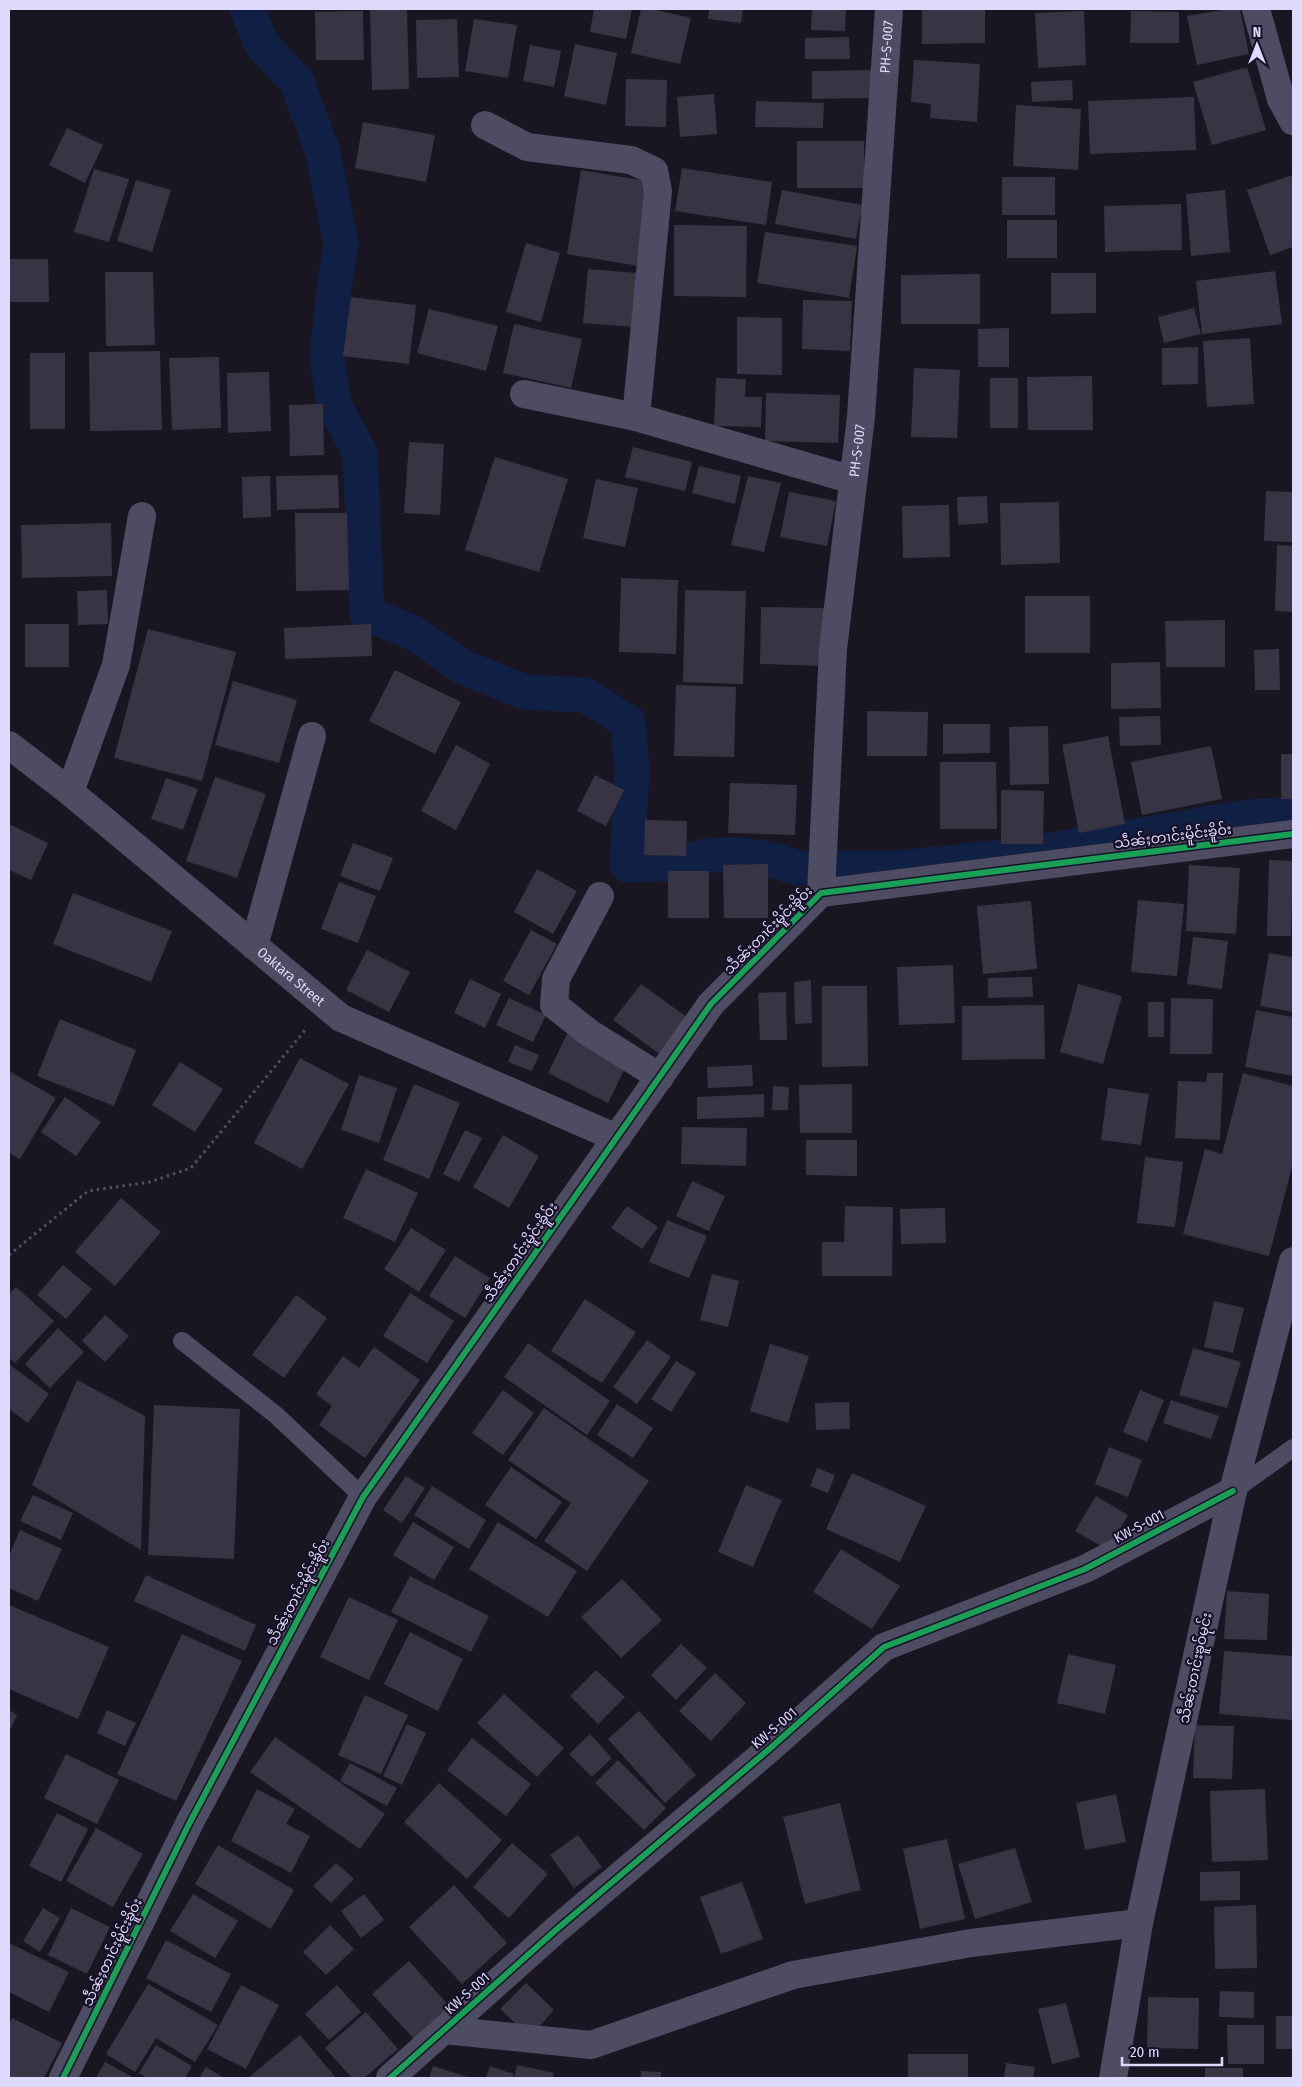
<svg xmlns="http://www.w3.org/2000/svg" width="1302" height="2087" font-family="'Fira Sans Condensed','Noto Sans Myanmar',sans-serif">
	<rect width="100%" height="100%" fill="#191622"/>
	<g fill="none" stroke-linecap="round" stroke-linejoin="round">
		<path stroke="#102045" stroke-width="35" d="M247 9 262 45 297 82 323 153 341 244 334 289 327 358 334 405 360 453 367 614 414 633 461 666 524 692 585 695 628 722 632 771 627 865 675 864 704 856 736 854 769 859 797 868H901L1029 854 1247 817 1293 815"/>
	</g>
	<path fill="#383444" d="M370 9H407L409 89 372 90Z
		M594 9H632L626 39 590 32Z
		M641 9H652L691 18 680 64 631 53Z
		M709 9H743L741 23 708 19Z
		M812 9H846L845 31 811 30Z
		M922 9H985V43L922 44Z
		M1228 9H1240L1249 54 1197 65 1187 16Z
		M363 11 364 60H316L315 12Z
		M1084 11 1086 65 1038 68 1035 13Z
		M1131 11 1179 12V43H1130Z
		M457 19 459 77 417 78 416 20Z
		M474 19 517 25 508 78 465 71Z
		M849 37 850 59H805V38Z
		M575 44 617 53 606 105 564 96Z
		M530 45 561 51 554 87 523 81Z
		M914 60 980 64 977 122 930 118 931 104 911 102Z
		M1247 67 1266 130 1212 145 1193 82Z
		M874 70V98L812 99V71Z
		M626 79 667 80 666 127 625 126Z
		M1072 80 1073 100 1032 102 1031 82Z
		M714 94 717 134 680 137 677 97Z
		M1194 97 1196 150 1090 154 1088 101Z
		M756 101 824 103 823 128 755 127Z
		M1016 105 1081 109 1078 170 1013 166Z
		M363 122 435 135 426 182 355 168Z
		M67 128 103 145 85 183 49 165Z
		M797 141H864V188H797Z
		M682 168 772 182 766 225 675 211Z
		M94 169 129 179 109 242 74 232Z
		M581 170 651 182 638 266 567 254Z
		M1293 175V247L1270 255 1247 190Z
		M1002 177H1055V215H1002Z
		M136 180 171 190 152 252 117 241Z
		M782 190 862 205 856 239 775 224Z
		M1225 190 1230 252 1191 256 1186 194Z
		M1181 204 1182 250 1105 252 1104 206Z
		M1007 220H1057V258H1007Z
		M674 225 747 226 746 297 674 296Z
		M765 232 857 246 849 298 757 283Z
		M526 243 560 253 541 322 506 312Z
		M9 259H48L49 302H9Z
		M588 269 638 273 634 327 583 323Z
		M1275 271 1282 324 1202 334 1196 281Z
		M105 272H153L155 345 106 346Z
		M1051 273H1096V313L1051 314Z
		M980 274V324H901V275Z
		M351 297 416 305 409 364 343 356Z
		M803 300 852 301 850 351 802 349Z
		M1194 308 1201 334 1164 343 1158 317Z
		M429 309 498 326 486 371 417 353Z
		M737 317 782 318V375L737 374Z
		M514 324 582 339 571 388 503 373Z
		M1009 328V367H978V329Z
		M1250 338 1254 404 1207 407 1203 341Z
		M1198 347V384L1162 385V348Z
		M160 351 162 430 90 431 89 352Z
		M30 353H65V429H30Z
		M219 357 221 428 172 430 169 358Z
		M914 368 960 370 957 438 911 437Z
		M269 372 271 431 228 433 227 373Z
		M1092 376 1093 430H1028L1027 377Z
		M716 378 746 379 745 397H762L761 427 714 426Z
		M990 378H1018V428H990Z
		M766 393 840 395 838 443 765 441Z
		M323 404 324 455 290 456 289 405Z
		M409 442 444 444 440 515 404 513Z
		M633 447 692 462 685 491 625 477Z
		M495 457 568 479 539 572 465 550Z
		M699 466 741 476 735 504 692 493Z
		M338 475 339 508 277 510 276 476Z
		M270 476 271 517 243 518 242 477Z
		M748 476 781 483 764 552 731 545Z
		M596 479 638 488 625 547 583 538Z
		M1266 491 1293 492V542L1264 541Z
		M789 492 836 501 827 546 780 537Z
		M987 496 988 523 958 525 957 497Z
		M1059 502 1060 563 1001 565 1000 503Z
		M949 505 950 557 903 558 902 506Z
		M295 513H347L349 590 296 591Z
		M111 523 112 576 22 578 21 525Z
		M1277 545 1293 546V612L1275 611Z
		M621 578 678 580 676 654 619 652Z
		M107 590 108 624 78 625 77 591Z
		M685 590 746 591 743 684 683 682Z
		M1025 596H1090V653H1025Z
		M761 607 825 608 823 666 760 664Z
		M1225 620V667H1166L1165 621Z
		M25 624H69V667H25Z
		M371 624 372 656 285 659 284 628Z
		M148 629 236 652 202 781 114 758Z
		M1279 649 1280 690H1255L1254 650Z
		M1160 662 1161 708 1111 709V663Z
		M395 670 461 702 435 754 369 721Z
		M233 681 297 700 279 763 215 745Z
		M676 685 736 687 734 757 674 756Z
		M867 711 928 712 927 756H867Z
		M1160 716 1161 745 1120 746 1119 717Z
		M943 724H990V753L943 754Z
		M1048 726 1049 784 1010 785 1009 727Z
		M1108 736 1125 824 1079 833 1062 745Z
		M456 745 490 764 456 830 421 811Z
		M1211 746 1222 799 1142 815 1131 762Z
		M1281 754H1293V799H1281Z
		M940 762H996L997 829H940Z
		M595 775 624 790 606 826 577 811Z
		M215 777 266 794 237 878 186 861Z
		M166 778 198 789 183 830 151 819Z
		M730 783 797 785 795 835 728 833Z
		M1001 790 1044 791 1043 844H1001Z
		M645 820 687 821 686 856 644 855Z
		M9 824 48 843 31 880 9 870Z
		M353 843 393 858 380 891 340 876Z
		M1269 860 1293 861 1291 936H1267Z
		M768 864V918H724L723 865Z
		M1189 865 1240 868 1236 934 1186 931Z
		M537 869 577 891 553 934 514 912Z
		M668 871H709V918H668Z
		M339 882 376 896 358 943 321 929Z
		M73 893 172 931 151 982 53 944Z
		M1138 900 1184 904 1177 976 1131 972Z
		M1031 901 1037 969 983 974 977 906Z
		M531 930 557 944 529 995 503 981Z
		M1193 937 1228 941 1222 989 1187 984Z
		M367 950 410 972 389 1012 346 990Z
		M1269 953 1293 957V1012L1260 1006Z
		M953 965 955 1023 899 1025 897 967Z
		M1032 977 1033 997 988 998V978Z
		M470 979 501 994 485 1028 454 1013Z
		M811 980 812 1023 795 1024 794 982Z
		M641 984 688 1018 661 1055 613 1020Z
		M1078 984 1122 996 1103 1064 1060 1052Z
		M822 986H867L868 1066 822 1067Z
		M786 992 787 1040H760L758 993Z
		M509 998 546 1015 533 1042 496 1025Z
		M1171 998 1213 999 1212 1054H1170Z
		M1148 1002H1164V1037H1148Z
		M1044 1005 1045 1059 962 1060V1006Z
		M1256 1010 1293 1017V1076L1245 1067Z
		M60 1019 136 1050 114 1106 37 1076Z
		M567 1034 627 1064 608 1103 548 1073Z
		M515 1045 539 1055 532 1071 508 1062Z
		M300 1058 349 1084 302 1169 254 1143Z
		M180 1062 223 1089 195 1132 152 1105Z
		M752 1065 753 1086 708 1088 707 1067Z
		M9 1071 56 1098 20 1159 9 1153Z
		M1207 1073H1223L1220 1140 1175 1138 1178 1081 1206 1082Z
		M1243 1073 1293 1086V1163L1269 1256 1183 1234 1205 1149 1222 1154Z
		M359 1075 397 1088 379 1143 341 1130Z
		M414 1084 460 1103 429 1179 383 1160Z
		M852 1084V1133H800L799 1085Z
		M773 1086 789 1087 788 1110H772Z
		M1108 1088 1149 1094 1141 1145 1101 1140Z
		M764 1094V1117L697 1119V1097Z
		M65 1097 101 1122 76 1156 41 1132Z
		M682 1127 747 1128 746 1166 681 1164Z
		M465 1130 482 1138 459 1182 443 1174Z
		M503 1135 539 1156 509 1208 473 1187Z
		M806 1140H857V1176L806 1175Z
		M1145 1157 1183 1162 1175 1227 1137 1223Z
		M366 1169 418 1193 395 1242 343 1218Z
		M692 1181 725 1196 709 1231 676 1216Z
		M121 1198 161 1232 115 1286 75 1252Z
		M627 1206 658 1227 642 1249 611 1228Z
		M845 1206 893 1207 892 1276H822V1242H844Z
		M945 1208 946 1243 901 1244 900 1209Z
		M667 1220 707 1236 689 1278 649 1262Z
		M411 1228 446 1250 419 1292 384 1269Z
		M455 1256 490 1278 465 1318 429 1296Z
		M63 1265 92 1289 66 1319 37 1295Z
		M712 1274 739 1281 728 1327 700 1320Z
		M16 1287 54 1321 15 1363 9 1358V1294Z
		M410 1293 454 1321 427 1363 383 1336Z
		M296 1295 327 1318 284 1378 252 1355Z
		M585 1299 636 1332 602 1383 551 1351Z
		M1214 1301 1244 1308 1233 1353 1204 1347Z
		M105 1315 129 1336 105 1362 82 1341Z
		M58 1328 84 1352 50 1388 25 1364Z
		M647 1340 671 1357 637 1404 613 1387Z
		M528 1343 610 1401 587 1435 504 1377Z
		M770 1344 809 1356 788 1423 750 1411Z
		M374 1347 420 1380 365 1458 319 1425 332 1406 316 1394 343 1356 359 1368Z
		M1193 1348 1241 1362 1227 1408 1179 1395Z
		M676 1361 696 1373 671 1412 651 1399Z
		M9 1364 49 1394 28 1423 9 1409Z
		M77 1380 145 1416 141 1550 32 1485Z
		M503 1390 534 1413 503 1455 472 1433Z
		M1140 1390 1164 1400 1147 1442 1123 1432Z
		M1171 1400 1219 1416 1211 1439 1163 1423Z
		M849 1402 850 1429 816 1430 815 1403Z
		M617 1404 653 1428 633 1458 597 1435Z
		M154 1405 240 1409 234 1559 148 1555Z
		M544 1408 649 1481 587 1571 544 1541 571 1503 508 1460Z
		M1109 1447 1142 1460 1128 1497 1095 1484Z
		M511 1467 562 1502 536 1539 485 1505Z
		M817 1468 835 1475 828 1493 810 1486Z
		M852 1473 926 1506 900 1562 826 1529Z
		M406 1476 425 1488 402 1523 383 1510Z
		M746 1485 782 1500 753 1567 718 1552Z
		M432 1486 486 1520 469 1549 414 1515Z
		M33 1495 73 1513 61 1540 20 1521Z
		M1096 1496 1128 1515 1108 1550 1075 1531Z
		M413 1522 454 1547 434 1580 393 1555Z
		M498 1522 577 1571 548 1617 469 1569Z
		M20 1530 62 1549 38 1601 9 1588V1556Z
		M841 1549 900 1586 872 1629 813 1592Z
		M146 1575 256 1625 245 1651 134 1601Z
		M410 1576 489 1616 471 1652 391 1612Z
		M622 1579 662 1620 621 1658 581 1617Z
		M1227 1591 1269 1594 1267 1640 1224 1639Z
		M349 1597 398 1620 369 1680 320 1657Z
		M9 1605 109 1647 78 1719 9 1689Z
		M410 1632 463 1659 438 1711 384 1684Z
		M182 1634 242 1661 176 1801 117 1774Z
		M681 1644 707 1668 676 1700 651 1675Z
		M1224 1651 1293 1656V1720L1219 1714Z
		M1068 1654 1116 1665 1105 1714 1057 1703Z
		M596 1670 625 1697 598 1724 570 1696Z
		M715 1673 746 1703 711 1741 679 1711Z
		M504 1694 564 1748 537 1777 477 1723Z
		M365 1695 408 1715 381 1774 338 1755Z
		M9 1710 17 1715 9 1732Z
		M107 1710 136 1723 125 1746 97 1733Z
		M639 1711 696 1775 665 1803 608 1739Z
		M407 1724 426 1733 402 1785 383 1776Z
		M1195 1725 1234 1726 1232 1779 1193 1778Z
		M590 1734 612 1758 592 1777 569 1754Z
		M275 1737 385 1814 360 1849 250 1772Z
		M472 1738 531 1784 506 1816 447 1770Z
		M66 1754 119 1780 97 1824 44 1798Z
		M618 1760 666 1808 644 1830 595 1783Z
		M350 1763 397 1788 387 1806 340 1781Z
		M439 1783 502 1840 467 1879 404 1822Z
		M257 1789 295 1809 286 1824 310 1836 291 1873 231 1841Z
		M1265 1789 1268 1860 1212 1862 1210 1791Z
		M1116 1794 1126 1842 1085 1850 1076 1803Z
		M840 1803 861 1890 805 1904 783 1817Z
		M57 1813 88 1829 61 1882 29 1866Z
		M96 1828 143 1854 113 1907 66 1881Z
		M578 1835 602 1867 574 1888 550 1855Z
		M947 1839 965 1919 920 1929 903 1849Z
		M512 1843 548 1874 509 1918 473 1887Z
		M218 1845 294 1890 271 1929 195 1884Z
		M1015 1848 1032 1902 975 1919 958 1864Z
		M336 1863 354 1879 331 1903 313 1886Z
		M1240 1871V1900L1200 1901V1872Z
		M742 1882 763 1939 721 1954 700 1897Z
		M454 1885 507 1943 462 1984 409 1927Z
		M193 1894 238 1921 215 1958 170 1931Z
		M364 1894 384 1920 361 1938 341 1911Z
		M1256 1905 1257 1968 1215 1969 1214 1907Z
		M43 1908 60 1918 40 1952 23 1941Z
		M71 1908 110 1927 87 1974 48 1955Z
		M330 1925 354 1949 326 1975 303 1952Z
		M166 1940 231 1974 211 2012 146 1978Z
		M9 1943 69 1972 49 2012 9 1992Z
		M409 1961 450 2007 415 2040 372 1994Z
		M526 1983 554 2010 530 2037 500 2009Z
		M148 1984 218 2025 195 2062 156 2038 135 2072 106 2054Z
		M241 1985 279 2005 246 2069 207 2049Z
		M337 1985 361 2012 329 2040 305 2014Z
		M1220 1991 1254 1992V2018L1219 2017Z
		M1148 1997 1199 1998 1198 2049 1147 2048Z
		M1066 2003 1080 2057 1052 2064 1038 2009Z
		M366 2012 398 2049 364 2078H352L325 2048Z
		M1276 2016H1293V2049H1276Z
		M12 2018 62 2043 44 2078H9V2025Z
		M1227 2025H1264V2064H1228Z
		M300 2035 336 2078H248Z
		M156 2045 192 2066 185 2078H147L139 2073Z
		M908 2054H968V2078H908Z
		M105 2062 134 2078H96Z
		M1006 2063 1035 2067 1033 2078H1004Z
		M517 2065 554 2073 553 2078H514Z
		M433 2066 471 2078H429Z
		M490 2066 514 2074 513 2078H486Z
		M206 2067 224 2078H199Z
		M1205 2068H1243V2078H1205Z
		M641 2071 661 2072V2078H641Z"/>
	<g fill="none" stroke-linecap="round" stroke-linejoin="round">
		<path stroke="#495462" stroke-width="3" stroke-dasharray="2.5 4" stroke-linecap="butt" d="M9 1255 88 1191 150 1182 191 1168 306 1029"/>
		<path stroke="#4e4c62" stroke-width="18" d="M182 1341 276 1415 363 1497
			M1233 1491 1293 1448"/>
		<g stroke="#4e4c62" stroke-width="28">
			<path d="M1256 9 1281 99 1293 121"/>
			<path d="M485 125 527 147 631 160 654 171 658 191 636 417"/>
			<path d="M524 394 636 417 853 480"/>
			<path id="s1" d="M9 745 70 792 341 1018 617 1138"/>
			<path d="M70 792 116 665 142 516"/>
			<path id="s2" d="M821 893 833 649 861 417 889 9"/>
			<path d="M600 896 556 979 554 1005 588 1032 660 1077"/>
			<path d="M254 946 312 736"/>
			<path d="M444 2030 591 2045 793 1975 971 1943 1139 1923"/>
			<path d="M63 2078 190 1822 363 1497 711 1004 821 893 1293 834"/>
			<path d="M390 2078 557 1929 767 1751 884 1647 1085 1569 1233 1491"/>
			<path d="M1113 2078 1139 1923 1233 1491 1293 1261"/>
		</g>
		<g stroke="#161127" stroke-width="9">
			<path id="cycleway" d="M63 2078 190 1822 363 1497 711 1004 821 893 1293 834
				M390 2078 557 1929 767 1751 884 1647 1085 1569 1233 1491"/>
		</g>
		<use href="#cycleway" stroke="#1a9f57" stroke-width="6"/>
	</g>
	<g text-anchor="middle" stroke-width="4.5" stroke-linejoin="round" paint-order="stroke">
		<g font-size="14" fill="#dfd9fd" stroke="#161127">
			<text dy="5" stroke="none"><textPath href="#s2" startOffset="849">PH-S-007</textPath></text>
			<text dy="5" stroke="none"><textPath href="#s2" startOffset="444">PH-S-007</textPath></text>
			<text transform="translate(1173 836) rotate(-7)" y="5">သဵၼ်ႈတၢင်းမိူင်းၶိူဝ်း</text>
			<text transform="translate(768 930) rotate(-45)" y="5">သဵၼ်ႈတၢင်းမိူင်းၶိူဝ်း</text>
			<text dy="5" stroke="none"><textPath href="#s1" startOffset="365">Oaktara Street</textPath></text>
			<text transform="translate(520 1252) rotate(-55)" y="5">သဵၼ်ႈတၢင်းမိူင်းၶိူဝ်း</text>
			<text transform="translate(1139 1526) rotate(-28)" y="5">KW-S-001</text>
			<text transform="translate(298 1592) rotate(-62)" y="5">သဵၼ်ႈတၢင်းမိူင်းၶိူဝ်း</text>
			<text transform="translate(1195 1668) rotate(-78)" y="5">သဵၼ်ႈတၢင်းၶူဝ်မုင်း</text>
			<text transform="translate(774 1728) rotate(-41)" y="5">KW-S-001</text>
			<text transform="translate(112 1952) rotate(-64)" y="5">သဵၼ်ႈတၢင်းမိူင်းၶိူဝ်း</text>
			<text transform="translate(467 1993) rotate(-42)" y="5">KW-S-001</text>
		</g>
	</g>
	<rect width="1302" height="2087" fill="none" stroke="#dfd9fd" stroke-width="20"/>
	<g transform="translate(1257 45)" stroke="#161127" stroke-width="4" paint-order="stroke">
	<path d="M0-4L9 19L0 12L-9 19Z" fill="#dfd9fd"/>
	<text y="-8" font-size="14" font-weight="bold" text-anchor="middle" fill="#dfd9fd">N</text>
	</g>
	<path d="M1122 2057v8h100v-8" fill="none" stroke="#dfd9fd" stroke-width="2.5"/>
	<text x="1130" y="2057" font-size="15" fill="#dfd9fd" stroke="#161127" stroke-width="4" paint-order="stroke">20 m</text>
</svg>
